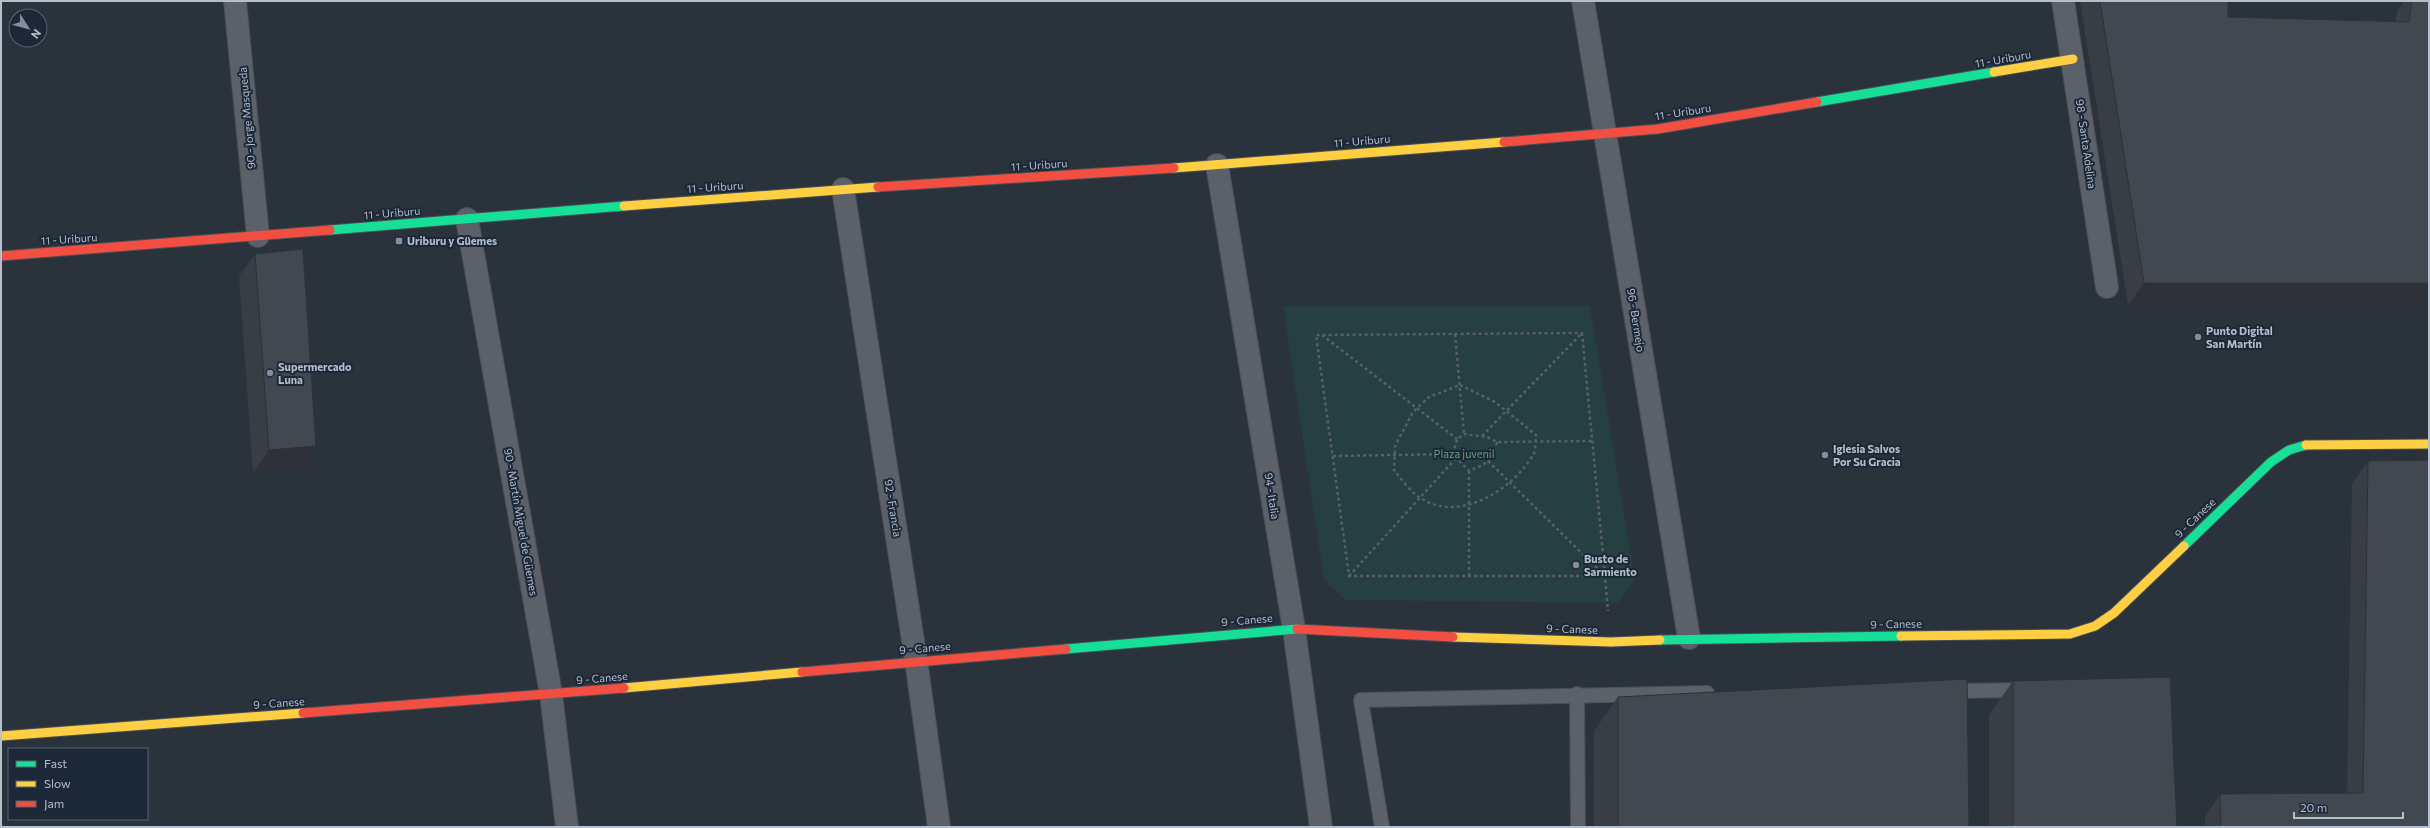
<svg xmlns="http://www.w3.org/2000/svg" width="2430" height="828" font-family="Commissioner,sans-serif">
	<rect width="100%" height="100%" fill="#2a323b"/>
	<path fill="#263f42" d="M1283 306H1590L1635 580 1618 603 1345 600 1324 580Z"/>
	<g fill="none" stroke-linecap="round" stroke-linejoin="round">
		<g stroke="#484e55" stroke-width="16">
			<path id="lane" d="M1948 691 2025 690
				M1577 694 1578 827
				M1382 827 1361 700 1707 693"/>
		</g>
		<g stroke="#484e55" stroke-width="24">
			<path id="street" d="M235 1 258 236
				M1583 1 1689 638
				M2063 1 2107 287
				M1217 165 1294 629 1321 827
				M843 189 916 660 939 827
				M467 219 551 694 567 827"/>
		</g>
		<g stroke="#484e55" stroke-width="11">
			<path id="fast" d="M1817 102 1994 72
				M330 230 624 206
				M2184 546 2271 462 2289 450 2306 445
				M1660 640 1901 636
				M1066 649 1297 629"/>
		</g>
		<g stroke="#484e55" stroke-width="11">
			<path id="slow" d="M1994 72 2073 59
				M1174 168 1504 142
				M624 206 878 187
				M2306 445 2429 444
				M1901 636 2070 634 2095 626 2114 613 2184 546
				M1453 637 1611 642 1660 640
				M624 688 802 672
				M1 736 303 713"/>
		</g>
		<g stroke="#484e55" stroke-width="11">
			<path id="jam" d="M1504 142 1658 129 1817 102
				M878 187 1174 168
				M1 256 330 230
				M1297 629 1453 637
				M802 672 1066 649
				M303 713 624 688"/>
		</g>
		<path stroke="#585f66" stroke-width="2.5" stroke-dasharray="3 3" stroke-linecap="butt" d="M1582 333 1605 576H1349L1316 335Z
			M1455 334 1464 434
			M1322 335 1457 439
			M1460 385 1495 402 1536 435C1535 440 1536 448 1534 453 1515 488 1462 522 1424 500 1412 494 1402 480 1394 470L1395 446 1413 412 1429 397Z
			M1482 436 1582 333
			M1497 442C1492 461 1487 464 1469 471L1453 454 1457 439 1464 434 1487 437 1497 442 1592 441
			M1333 456 1453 454
			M1488 461 1605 576 1608 611
			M1349 576 1456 458
			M1469 576V471"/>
		<use href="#lane" stroke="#5b6069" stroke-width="14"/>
		<use href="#street" stroke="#5b6069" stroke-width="22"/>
		<use href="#fast" stroke="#16e098" stroke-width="9"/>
		<use href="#slow" stroke="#ffcf43" stroke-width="9"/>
		<use href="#jam" stroke="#f24e42" stroke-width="9"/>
	</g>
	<path fill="#393e45" d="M2080 1H2228V17L2396 21 2397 11 2404 1H2429V306L2128 305Z
		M255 254 316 446 301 469 253 473 239 276Z
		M2368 461 2429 827H2205V817L2220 794 2347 793 2352 484Z
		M2013 681 2177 827H1989V715Z
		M1618 697 1969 827H1594V731Z"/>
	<path fill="#2e3238" d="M2144 283H2429V306L2128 305Z
		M316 446 301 469 253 473 269 450Z"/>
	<path fill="#424850" stroke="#2e3238" d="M2100 1H2228V17L2409 22 2412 1H2429V283H2144Z
		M303 249 316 446 269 450 255 254Z
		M2429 460V827H2221L2220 794 2363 793 2368 461Z
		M2170 677 2177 827H2013V681Z
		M1967 679 1969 827H1618V697Z"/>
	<g fill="#848d99" stroke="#1c2837" stroke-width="1.5">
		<rect x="395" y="237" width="8" height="8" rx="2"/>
		<circle cx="2198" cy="337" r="4"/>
		<circle cx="270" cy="373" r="4"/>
		<circle cx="1825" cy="455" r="4"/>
		<circle cx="1576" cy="565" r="4"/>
	</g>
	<g text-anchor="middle" stroke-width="4" stroke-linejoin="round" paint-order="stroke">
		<g font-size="11" fill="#b4becc" stroke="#1c2837">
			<text transform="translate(2003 59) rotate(-10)" y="4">11 - Uriburu</text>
			<text transform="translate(1683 112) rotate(-9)" y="4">11 - Uriburu</text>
			<text transform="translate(247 118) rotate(-95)" y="4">90 - Jorge Masqueda</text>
			<text transform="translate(1362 141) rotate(-5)" y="4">11 - Uriburu</text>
			<text transform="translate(2086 144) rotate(82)" y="4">98 - Santa Adelina</text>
			<text transform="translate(1039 165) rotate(-4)" y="4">11 - Uriburu</text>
			<text transform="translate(715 187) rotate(-4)" y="4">11 - Uriburu</text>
			<text transform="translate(392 213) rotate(-5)" y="4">11 - Uriburu</text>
			<text transform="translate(69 239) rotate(-4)" y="4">11 - Uriburu</text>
			<text transform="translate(1636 320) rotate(81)" y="4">96 - Bermejo</text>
			<text transform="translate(1272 496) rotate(81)" y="4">94 - Italia</text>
			<text transform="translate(893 508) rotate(81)" y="4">92 - Francia</text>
			<text transform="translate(2195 518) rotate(-44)" y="4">9 - Canese</text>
			<text transform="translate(521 522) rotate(80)" y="4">90 - Martín Miguel de Güemes</text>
			<text transform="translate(1247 620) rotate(-5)" y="4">9 - Canese</text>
			<text transform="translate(1896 624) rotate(-1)" y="4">9 - Canese</text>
			<text transform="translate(1572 629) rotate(2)" y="4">9 - Canese</text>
			<text transform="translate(925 648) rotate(-5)" y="4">9 - Canese</text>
			<text transform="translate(602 678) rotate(-5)" y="4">9 - Canese</text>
			<text transform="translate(279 703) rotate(-4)" y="4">9 - Canese</text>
		</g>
		<g font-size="11" font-weight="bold" fill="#b4becc" stroke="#1c2837" text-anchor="start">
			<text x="407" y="245">Uriburu y Güemes</text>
			<text x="2206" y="335">Punto Digital<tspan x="2206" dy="13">San Martín</tspan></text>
			<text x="278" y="371">Supermercado<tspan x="278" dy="13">Luna</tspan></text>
			<text x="1833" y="453">Iglesia Salvos<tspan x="1833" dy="13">Por Su Gracia</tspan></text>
			<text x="1584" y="563">Busto de<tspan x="1584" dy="13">Sarmiento</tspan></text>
		</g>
		<g font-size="11" fill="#699f74" stroke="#1c2837">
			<text x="1464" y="458">Plaza juvenil</text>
		</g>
	</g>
	<rect width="2430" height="828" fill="none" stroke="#b4becc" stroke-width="4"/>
	<rect x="8" y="748" width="140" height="72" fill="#1c2837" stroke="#596473"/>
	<rect x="16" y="761" width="20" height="6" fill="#16e098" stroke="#596473"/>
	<text x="44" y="768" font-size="12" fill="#b4becc">Fast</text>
	<rect x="16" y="781" width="20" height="6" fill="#ffcf43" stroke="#596473"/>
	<text x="44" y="788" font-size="12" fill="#b4becc">Slow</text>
	<rect x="16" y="801" width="20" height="6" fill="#f24e42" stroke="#596473"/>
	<text x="44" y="808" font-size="12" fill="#b4becc">Jam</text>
	<g transform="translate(28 28) rotate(126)"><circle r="19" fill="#1c2837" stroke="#596473"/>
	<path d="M0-3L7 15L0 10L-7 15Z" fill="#848d99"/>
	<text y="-6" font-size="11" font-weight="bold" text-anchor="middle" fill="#b4becc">N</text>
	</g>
	<path d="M2294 812v6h109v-6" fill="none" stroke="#b4becc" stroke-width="2"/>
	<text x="2300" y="812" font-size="12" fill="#b4becc" stroke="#1c2837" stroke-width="3" paint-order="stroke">20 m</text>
</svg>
